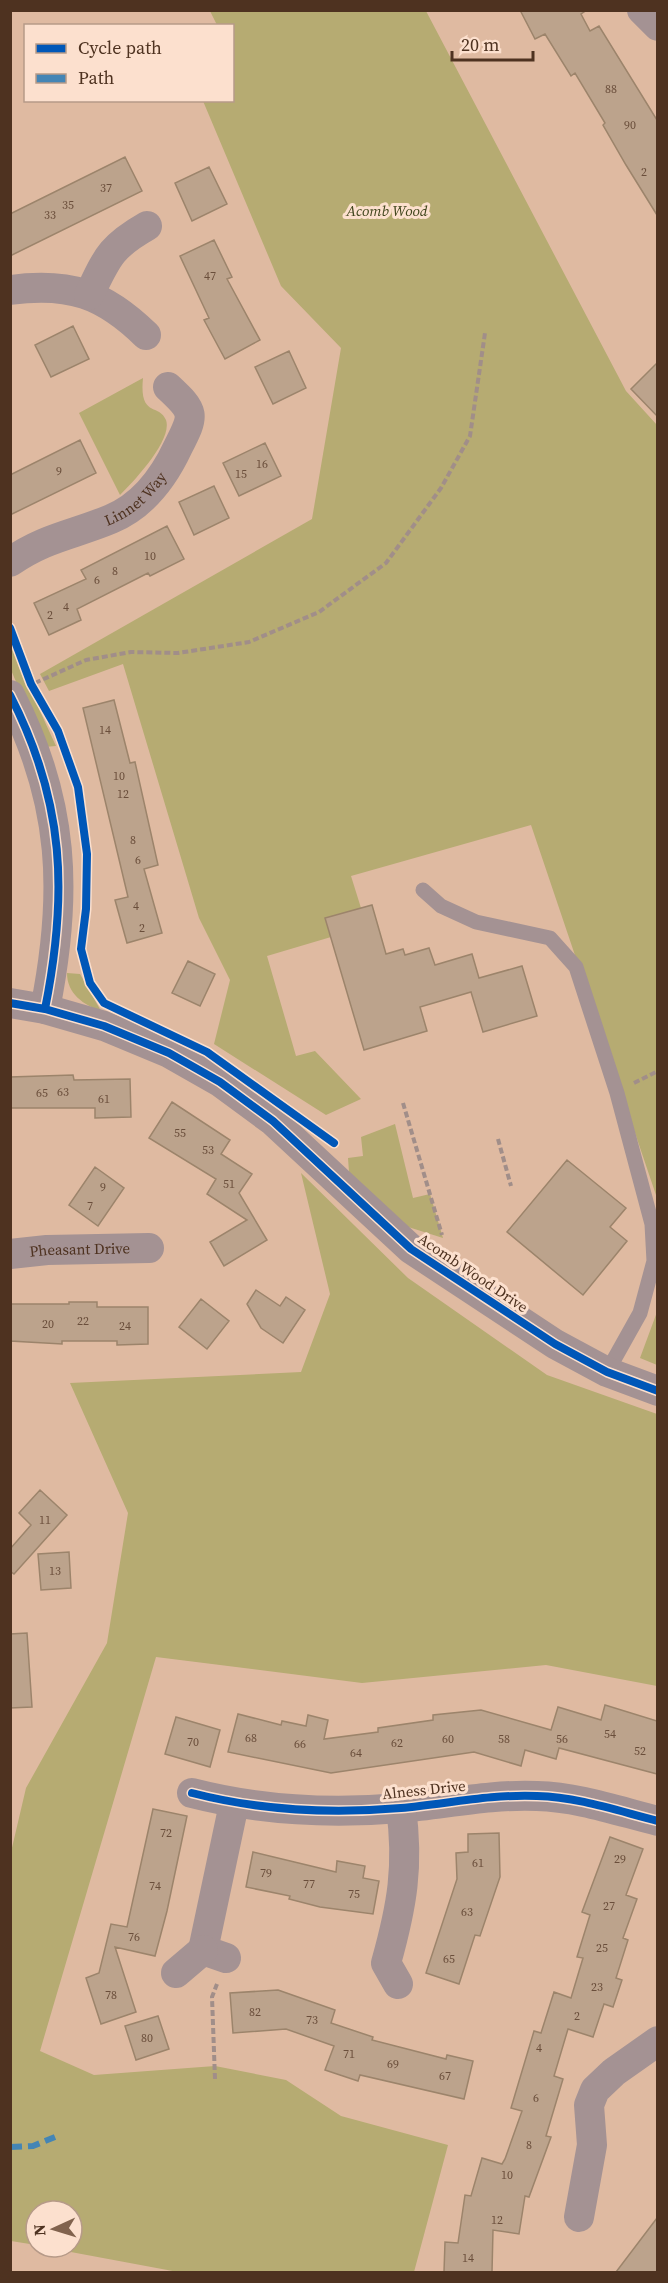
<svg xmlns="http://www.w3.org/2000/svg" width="668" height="2283" font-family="'Source Serif 4',serif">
	<rect width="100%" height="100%" fill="#dfbaa1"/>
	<path fill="#b6ab72" d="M210 11H426L626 391 657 425V1198L531 825 351 876 361 908 331 937 267 956 296 1056 315 1051 361 1099 326 1115 214 1044 230 980 199 918 123 664 49 691 40 674 312 519 341 348 281 286 203 101 232 100V26L217 25Z
		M143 378C139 418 159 403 166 420 173 440 133 482 120 495L79 413Z
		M10 637 28 685 56 746 44 747 11 670Z
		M67 973 80 974 101 1011C84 1005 67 994 67 973Z
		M395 1124 413 1198 430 1194 443 1238 405 1226 349 1172 348 1158 363 1156 361 1137Z
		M301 1173 408 1278 547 1375 657 1414V1686L546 1665 362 1683 156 1657 40 2051 94 2075 215 2066 286 2080 341 2116 448 2145 414 2272H178L44 2247H72V2211H36V2245L11 2241V1852L26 1788 107 1643 128 1513 70 1383 301 1372 330 1294Z
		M657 1312V1365L640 1358Z"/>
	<path fill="#bca38c" stroke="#9c846b" stroke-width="1.5" d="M520 10H587L581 14 590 31 599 26 657 120V215L626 165 603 125 605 123 575 73 571 76 545 34 535 39Z
		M125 157 142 191 10 256V214Z
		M209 167 227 204 192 221 175 183Z
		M214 240 232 277 227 279 260 340 225 359 204 320 209 318 180 256Z
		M73 326 89 359 51 377 35 345Z
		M289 351 306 388 273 404 255 367Z
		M657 363V416L631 389Z
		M80 440 96 473 10 515V475Z
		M265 443 281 476 239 496 223 463Z
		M214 486 229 518 194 535 179 502Z
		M167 526 184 559 150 576 148 573 77 609 81 620 49 635 34 603 86 579 81 570Z
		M114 700 130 763 135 762 158 865 144 869 162 933 127 943 115 900 128 897 83 708Z
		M372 905 386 954 403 949 405 955 429 948 435 965 472 954 479 978 522 966 537 1016 483 1032 471 992 420 1007 427 1031 364 1050 325 918Z
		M188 961 215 974 200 1006 172 993Z
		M73 1075 74 1080 130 1079 131 1117 95 1118V1108H10V1077Z
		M172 1102 230 1140 221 1154 252 1174 239 1193 267 1240 224 1266 210 1242 247 1220 207 1194 216 1179 149 1138Z
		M567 1160 626 1208 610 1227 627 1241 583 1295 507 1232Z
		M95 1167 124 1188 98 1226 69 1205Z
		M256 1290 280 1306 286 1297 305 1310 283 1343 261 1328 247 1304Z
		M201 1299 229 1321 207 1349 179 1327Z
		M69 1302H97V1307H148V1344L117 1345V1341H62V1344L10 1341V1304H69Z
		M40 1490 67 1515 14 1574 10 1571V1549L31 1525 19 1513Z
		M69 1552 71 1588 41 1590 38 1554Z
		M27 1633 32 1707 10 1708V1634Z
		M605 1705 657 1721V1774L559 1748 556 1759 525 1750 521 1766 474 1752 331 1773 228 1752 238 1714 281 1725 282 1721 306 1726 308 1715 328 1720 324 1739 378 1732V1728L433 1720V1715L481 1710 551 1730 558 1707 601 1720Z
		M176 1717 220 1730 210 1767 165 1754Z
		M153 1809 187 1816 167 1911 155 1956 115 1947 136 2012 101 2024 86 1978 99 1973 111 1924 127 1927Z
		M499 1833 500 1877 480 1936 475 1935 459 1984 426 1973 457 1879 456 1853 468 1852V1834Z
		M610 1837 643 1849 626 1895 637 1899 623 1938 628 1940 616 1978 622 1980 613 2007 604 2004 593 2037 568 2029 554 2076 563 2079 546 2136 551 2137 529 2197 525 2196 519 2234 493 2230 492 2272H444L445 2242 458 2243 465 2195 471 2196 482 2158 502 2164 505 2159 522 2111 511 2108 534 2031 541 2033 554 1992 571 1998 583 1958 577 1957 590 1915 582 1912Z
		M253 1852 336 1872 337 1861 365 1866 363 1878 379 1881 373 1914 320 1907 289 1899 290 1896 246 1887Z
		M278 1990 335 2010 331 2023 373 2037 372 2040 446 2059 447 2055 473 2061 464 2099 360 2075 358 2081 325 2070 334 2046 286 2029 233 2033 230 1993Z
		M158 2016 169 2049 136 2060 125 2026Z
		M657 2218V2272H616Z"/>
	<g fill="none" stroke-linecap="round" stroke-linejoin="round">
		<path stroke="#a18e89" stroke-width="4" stroke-dasharray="6 3" stroke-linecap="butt" d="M35 683 86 660 131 652 178 653 249 642 319 612 386 563 441 488 470 436 485 333
			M634 1083 658 1071
			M403 1103 442 1235
			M498 1139 511 1186
			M215 2079 212 1997 217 1984"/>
		<path stroke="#a49293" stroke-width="15" d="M423 890 441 906 476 922 550 938 576 967 617 1093 652 1224 654 1261 640 1313 607 1372"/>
		<g stroke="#a49293" stroke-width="30">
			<path d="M642 10 658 26"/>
			<path d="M10 290C70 282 104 294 146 335"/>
			<path d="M89 295C107 258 110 247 147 226"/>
			<path id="s1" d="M10 562C46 537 73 535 111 519 142 506 164 477 178 447 195 414 195 412 168 387"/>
			<path d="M10 695C65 802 68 894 45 1009"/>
			<path d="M10 1003 45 1009 104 1026 169 1053 220 1082 273 1121 411 1249 555 1344 607 1372 658 1391"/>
			<path id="s2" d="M10 1254 47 1250 149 1248"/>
			<path d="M192 1793C262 1811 330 1814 401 1808 446 1804 491 1794 537 1796 578 1797 618 1811 658 1821"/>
			<path d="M226 1958 203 1950 234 1804"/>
			<path d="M176 1973 203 1950"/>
			<path d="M398 1984 386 1963C402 1906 409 1866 401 1808"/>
			<path d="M579 2217 592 2145 589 2105 595 2090 614 2072 658 2041"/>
		</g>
		<path stroke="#4485b5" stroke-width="6" stroke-dasharray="12 6" stroke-linecap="butt" d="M10 2147 33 2146 55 2137"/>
		<g stroke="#fce0ce" stroke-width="11">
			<path id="cycleway" d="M10 628 31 684 58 731 78 787 87 854 86 909 81 949 90 983 104 1003 207 1052 334 1143
				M10 695C65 802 68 894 45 1009
				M10 1003 45 1009 104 1026 169 1053 220 1082 273 1121 411 1249 555 1344 607 1372 658 1391
				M192 1793C262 1811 330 1814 401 1808 446 1804 491 1794 537 1796 578 1797 618 1811 658 1821"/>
		</g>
		<use href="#cycleway" stroke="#0057b8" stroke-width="8"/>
	</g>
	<g text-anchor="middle" stroke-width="6" stroke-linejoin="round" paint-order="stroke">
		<g font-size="12" fill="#6a4e3b">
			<text x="611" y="93">88</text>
			<text x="630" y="129">90</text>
			<text x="644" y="176">2</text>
			<text x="106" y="192">37</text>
			<text x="68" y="209">35</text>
			<text x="50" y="219">33</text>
			<text x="210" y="280">47</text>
			<text x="262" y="468">16</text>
			<text x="59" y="475">9</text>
			<text x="241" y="478">15</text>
			<text x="150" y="560">10</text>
			<text x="115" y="575">8</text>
			<text x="97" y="584">6</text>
			<text x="66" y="611">4</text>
			<text x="50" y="619">2</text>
			<text x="105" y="734">14</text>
			<text x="119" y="780">10</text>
			<text x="123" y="798">12</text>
			<text x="133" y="844">8</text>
			<text x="138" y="864">6</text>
			<text x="136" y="910">4</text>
			<text x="142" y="932">2</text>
			<text x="63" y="1096">63</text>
			<text x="42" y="1097">65</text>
			<text x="104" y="1103">61</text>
			<text x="180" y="1137">55</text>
			<text x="208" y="1154">53</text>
			<text x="229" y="1188">51</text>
			<text x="103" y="1191">9</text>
			<text x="90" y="1210">7</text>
			<text x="83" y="1325">22</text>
			<text x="48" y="1328">20</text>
			<text x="125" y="1330">24</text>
			<text x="45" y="1524">11</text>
			<text x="55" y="1575">13</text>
			<text x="610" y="1738">54</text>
			<text x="251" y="1742">68</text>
			<text x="448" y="1743">60</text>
			<text x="504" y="1743">58</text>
			<text x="562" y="1743">56</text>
			<text x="193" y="1746">70</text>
			<text x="397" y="1747">62</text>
			<text x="300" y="1748">66</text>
			<text x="640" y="1755">52</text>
			<text x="356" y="1757">64</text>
			<text x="166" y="1837">72</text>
			<text x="620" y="1863">29</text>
			<text x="478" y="1867">61</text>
			<text x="266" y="1877">79</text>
			<text x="309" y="1888">77</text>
			<text x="155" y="1890">74</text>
			<text x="354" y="1898">75</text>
			<text x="609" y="1910">27</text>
			<text x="467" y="1916">63</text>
			<text x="134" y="1941">76</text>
			<text x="602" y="1952">25</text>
			<text x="449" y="1963">65</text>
			<text x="597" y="1991">23</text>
			<text x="111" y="1999">78</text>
			<text x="255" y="2016">82</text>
			<text x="577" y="2020">2</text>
			<text x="312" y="2024">73</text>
			<text x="147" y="2042">80</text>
			<text x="539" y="2052">4</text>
			<text x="349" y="2058">71</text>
			<text x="393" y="2068">69</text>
			<text x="445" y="2080">67</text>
			<text x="536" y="2102">6</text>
			<text x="529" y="2149">8</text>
			<text x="507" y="2179">10</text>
			<text x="497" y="2224">12</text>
			<text x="468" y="2262">14</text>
		</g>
		<g font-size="15" font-style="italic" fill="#41461d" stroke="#fce0ce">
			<text x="387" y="216">Acomb Wood</text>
		</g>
		<g font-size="15" fill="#4e3220" stroke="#fce0ce">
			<text dy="5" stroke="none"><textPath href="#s1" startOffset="142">Linnet Way</textPath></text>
			<text dy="5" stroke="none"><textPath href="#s2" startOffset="70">Pheasant Drive</textPath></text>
			<text transform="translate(473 1273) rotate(34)" y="5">Acomb Wood Drive</text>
			<text transform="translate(424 1790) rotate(-6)" y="5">Alness Drive</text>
		</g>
	</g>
	<rect width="668" height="2283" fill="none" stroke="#4e3220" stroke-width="24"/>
	<rect x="24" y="24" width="210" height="78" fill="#fce0ce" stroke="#b69a88" stroke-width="1.5"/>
	<rect x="36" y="44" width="30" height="9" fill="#0057b8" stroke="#b69a88" stroke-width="1.5"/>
	<text x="78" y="54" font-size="18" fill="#4e3220">Cycle path</text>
	<rect x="36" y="74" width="30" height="9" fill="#4485b5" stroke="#b69a88" stroke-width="1.5"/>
	<text x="78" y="84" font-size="18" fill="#4e3220">Path</text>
	<g transform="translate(54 2229) rotate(266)"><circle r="28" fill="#fce0ce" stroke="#b69a88" stroke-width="1.5"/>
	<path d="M0-4.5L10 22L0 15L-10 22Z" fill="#81624d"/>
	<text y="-9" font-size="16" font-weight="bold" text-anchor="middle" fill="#4e3220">N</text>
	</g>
	<path d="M452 51v9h81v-9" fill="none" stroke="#4e3220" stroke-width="3"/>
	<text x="461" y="51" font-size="18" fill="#4e3220" stroke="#fce0ce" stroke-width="4.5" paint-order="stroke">20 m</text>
</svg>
